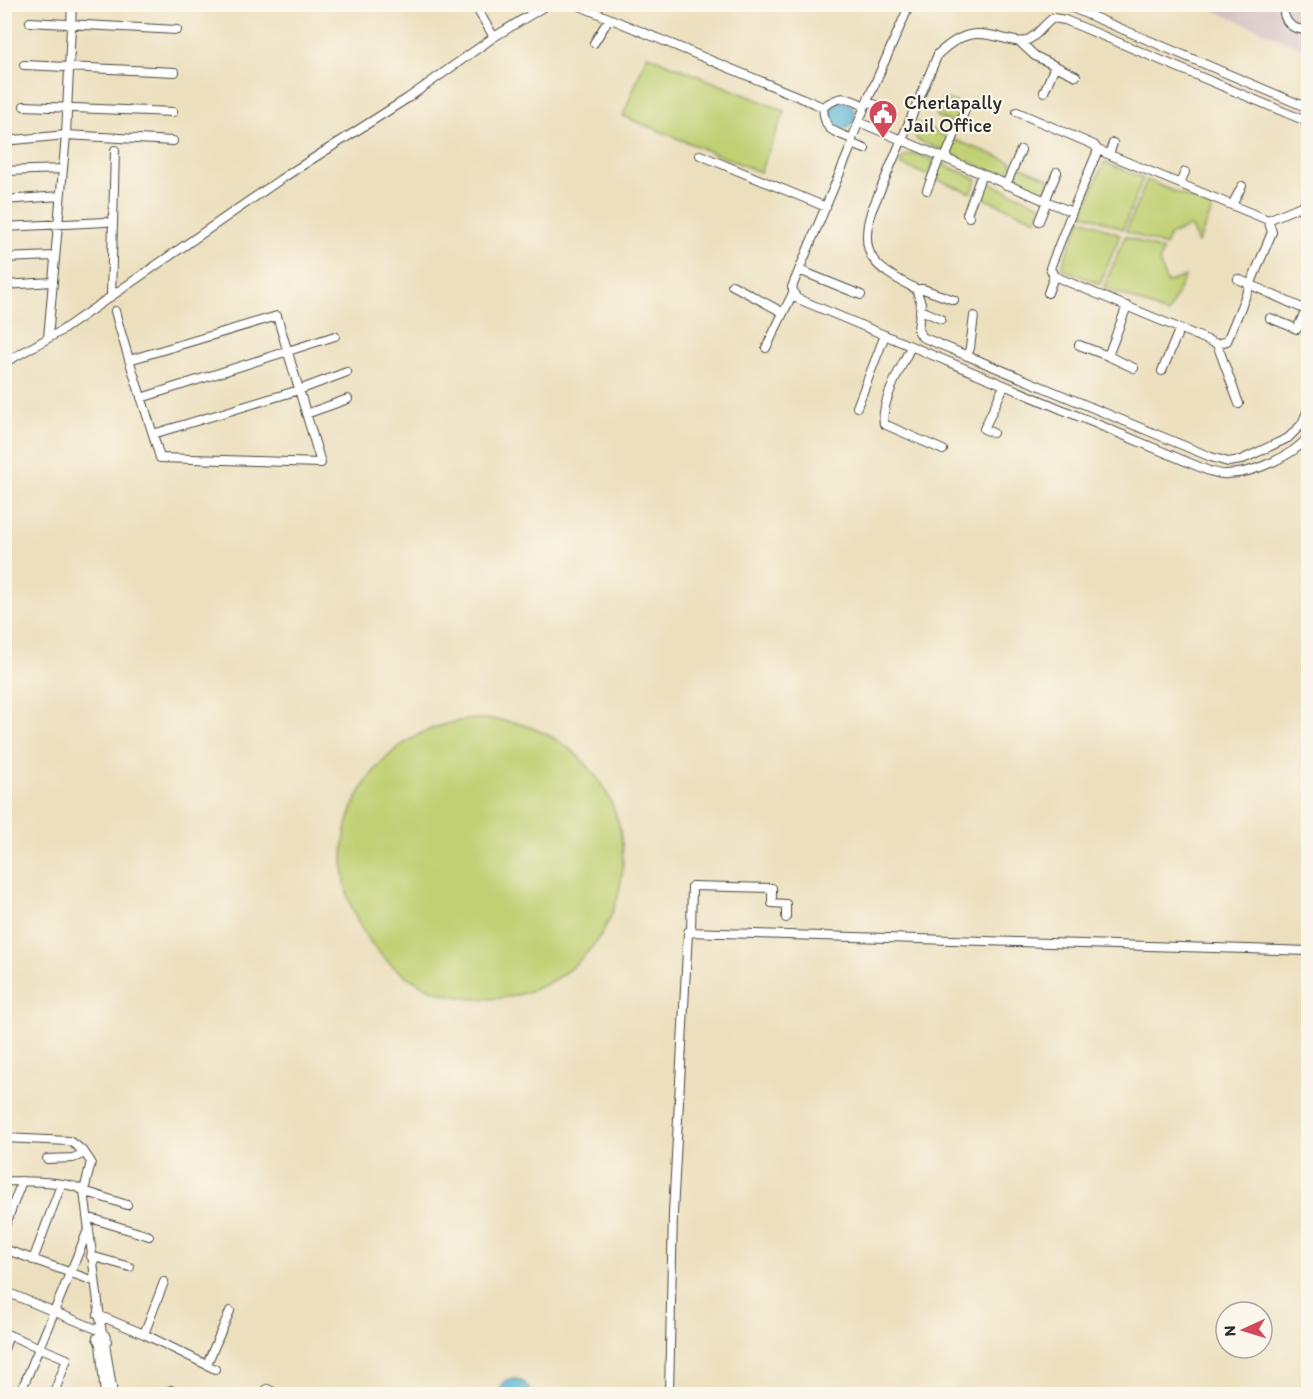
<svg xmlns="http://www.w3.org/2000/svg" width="1313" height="1399" font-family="Itim,sans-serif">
	<rect width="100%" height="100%" fill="#fbf7ec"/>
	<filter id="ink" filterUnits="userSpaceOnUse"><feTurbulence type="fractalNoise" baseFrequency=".0167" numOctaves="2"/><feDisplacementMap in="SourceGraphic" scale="12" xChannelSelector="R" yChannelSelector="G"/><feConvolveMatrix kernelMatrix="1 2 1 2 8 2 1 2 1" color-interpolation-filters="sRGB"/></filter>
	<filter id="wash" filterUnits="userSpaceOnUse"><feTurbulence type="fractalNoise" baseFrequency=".008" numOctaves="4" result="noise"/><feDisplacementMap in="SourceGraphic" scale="24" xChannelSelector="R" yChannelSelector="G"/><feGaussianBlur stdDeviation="1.35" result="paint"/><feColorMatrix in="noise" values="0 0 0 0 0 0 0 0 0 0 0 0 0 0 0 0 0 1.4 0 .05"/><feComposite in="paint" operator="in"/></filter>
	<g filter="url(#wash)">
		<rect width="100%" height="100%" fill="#ecdfbd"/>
		<path fill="#d2bfc0" d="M1202 5H1308V51Z"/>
		<path fill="#c0d073" stroke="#767e4f" stroke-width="1.5" d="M647 55 785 111 760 172 623 116Z
			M943 98 964 105 956 125 936 116Z
			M917 123 951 138 945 151 917 140 914 131Z
			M955 140 1012 162 1006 177 950 154Z
			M913 153 935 161 929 176 900 164 903 157Z
			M1104 162 1143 178 1123 229 1083 213Z
			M940 163 977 179 971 193 934 178Z
			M1017 165 1050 179 1045 193 1012 180Z
			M983 180 1042 206 1036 220 976 195Z
			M1147 180 1213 208 1198 243 1190 226 1170 235 1165 246 1126 231Z
			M1081 218 1120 235 1100 284 1061 268Z
			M1125 236 1163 251 1159 262 1167 283 1185 276 1168 314 1104 287Z
			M343 859a140 140 0 1 1 280 0a140 140 0 1 1-280 0Z"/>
		<path fill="#57b3d5" stroke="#416f80" stroke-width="1.5" d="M827 115a14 14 0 1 1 28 0a14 14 0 1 1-28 0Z
			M516 1379 525 1383 532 1394H499L504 1381Z"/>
	</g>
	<g filter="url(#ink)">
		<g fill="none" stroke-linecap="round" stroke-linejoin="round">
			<g stroke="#484641" stroke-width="10">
				<path id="minor" d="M474 4 494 37
					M575 4 823 107
					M1063 4 1308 108
					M1283 4C1283 22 1291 30 1308 30
					M30 22 177 30
					M1020 42 1035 56 1076 76
					M594 43 609 19
					M24 65 175 72
					M1044 92 1055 66
					M869 102 883 108
					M24 106 173 112
					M865 106 910 4
					M1017 112 1094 145 1098 150
					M859 122 1072 212 1098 150 1268 220 1272 232 1227 341 1217 344 1054 276 1050 268 1072 212
					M1308 122 1065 20 1053 18C1043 25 1036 38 1025 41 1018 43 1013 40 1006 39 975 30 962 32 938 54L871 212C857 259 879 269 916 289L921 303 918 330 922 337 1211 457 1228 462 1241 460 1288 438 1302 424 1308 409
					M852 139C831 130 825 132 823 107 842 94 846 97 865 106L852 139V144L792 287 796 298 1209 471C1215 472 1221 475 1227 474 1252 474 1293 456 1308 437
					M4 141 66 135 173 141
					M852 144 865 149
					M1109 154 1113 143
					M700 155 826 207
					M945 158 967 105
					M4 171 63 169
					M1180 183 1185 172
					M1006 185 1021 150
					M927 190 940 157
					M4 200 60 196
					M1045 201 1057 172
					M1232 205 1242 186
					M969 217 967 214 982 174
					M1268 220 1308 203
					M1039 221 1047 201
					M4 227 106 222
					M4 258 54 256
					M799 270 861 295
					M1238 279 1306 310 1308 304
					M4 285 52 282
					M732 285 782 312
					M916 289H923L954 300
					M1048 293 1054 276
					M111 296 115 150
					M921 310 941 319
					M115 311C128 361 146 409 160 458L321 463 277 316 129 360
					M1270 318 1297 329 1306 310
					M48 338 66 135 72 4
					M1217 344 1239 404
					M1079 345 1108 356 1127 306
					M911 346C902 367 880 402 884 424L943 450
					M766 348 793 293
					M967 356 970 348 974 316
					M1108 356 1134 368
					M4 363 61 331 281 179 408 98 494 37 548 4
					M1162 371 1180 328
					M141 398 335 336
					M857 407 885 335
					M306 414 348 399
					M993 433 984 429 1004 386
					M153 434 299 390 347 372
					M691 933 692 886 772 888V903L786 904V918
					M4 1138 69 1141C79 1146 85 1152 91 1162L84 1191 127 1205
					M47 1159 73 1158 85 1153
					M4 1181C24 1182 69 1180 84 1191L102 1334
					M87 1217 149 1236
					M4 1229 22 1181
					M4 1249 94 1281
					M91 1256 130 1267
					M33 1260 61 1185
					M4 1291 101 1331
					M98 1315 144 1334 215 1369
					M4 1333 67 1359 56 1388
					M144 1334 164 1282
					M100 1344H105L107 1341 105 1335 102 1334 97 1338 100 1344 105 1394
					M105 1344 113 1394
					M4 1349 9 1335
					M207 1364 230 1311
					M22 1389 88 1230
					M267 1389 278 1394
					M171 1390V1394
					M669 1394 673 1213 688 932 1308 951"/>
			</g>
			<use href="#minor" stroke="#fff" stroke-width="8"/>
		</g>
	</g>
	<defs>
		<g id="civic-pin" transform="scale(1.5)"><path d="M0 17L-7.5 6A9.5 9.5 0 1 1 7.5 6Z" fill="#d1495b" stroke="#fbf7ec"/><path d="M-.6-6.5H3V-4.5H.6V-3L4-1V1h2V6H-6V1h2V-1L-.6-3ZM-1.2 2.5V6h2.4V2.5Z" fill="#fff"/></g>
	</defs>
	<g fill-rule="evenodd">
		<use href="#civic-pin" x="883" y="114"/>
	</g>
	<g text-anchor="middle" stroke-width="4.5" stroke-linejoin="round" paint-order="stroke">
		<g font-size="20" fill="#2b2b2b" stroke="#fbf7ec" text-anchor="start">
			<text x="904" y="109">Cherlapally<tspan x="904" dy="23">Jail Office</tspan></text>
		</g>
	</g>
	<rect width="1313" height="1399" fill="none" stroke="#fbf7ec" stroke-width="24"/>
	<g transform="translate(1244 1330) rotate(266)"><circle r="28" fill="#fbf7ec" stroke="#a8a59f" stroke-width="1.5"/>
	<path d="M0-4.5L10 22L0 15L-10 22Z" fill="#d1495b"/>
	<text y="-9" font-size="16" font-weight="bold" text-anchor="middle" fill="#2b2b2b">N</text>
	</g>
</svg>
